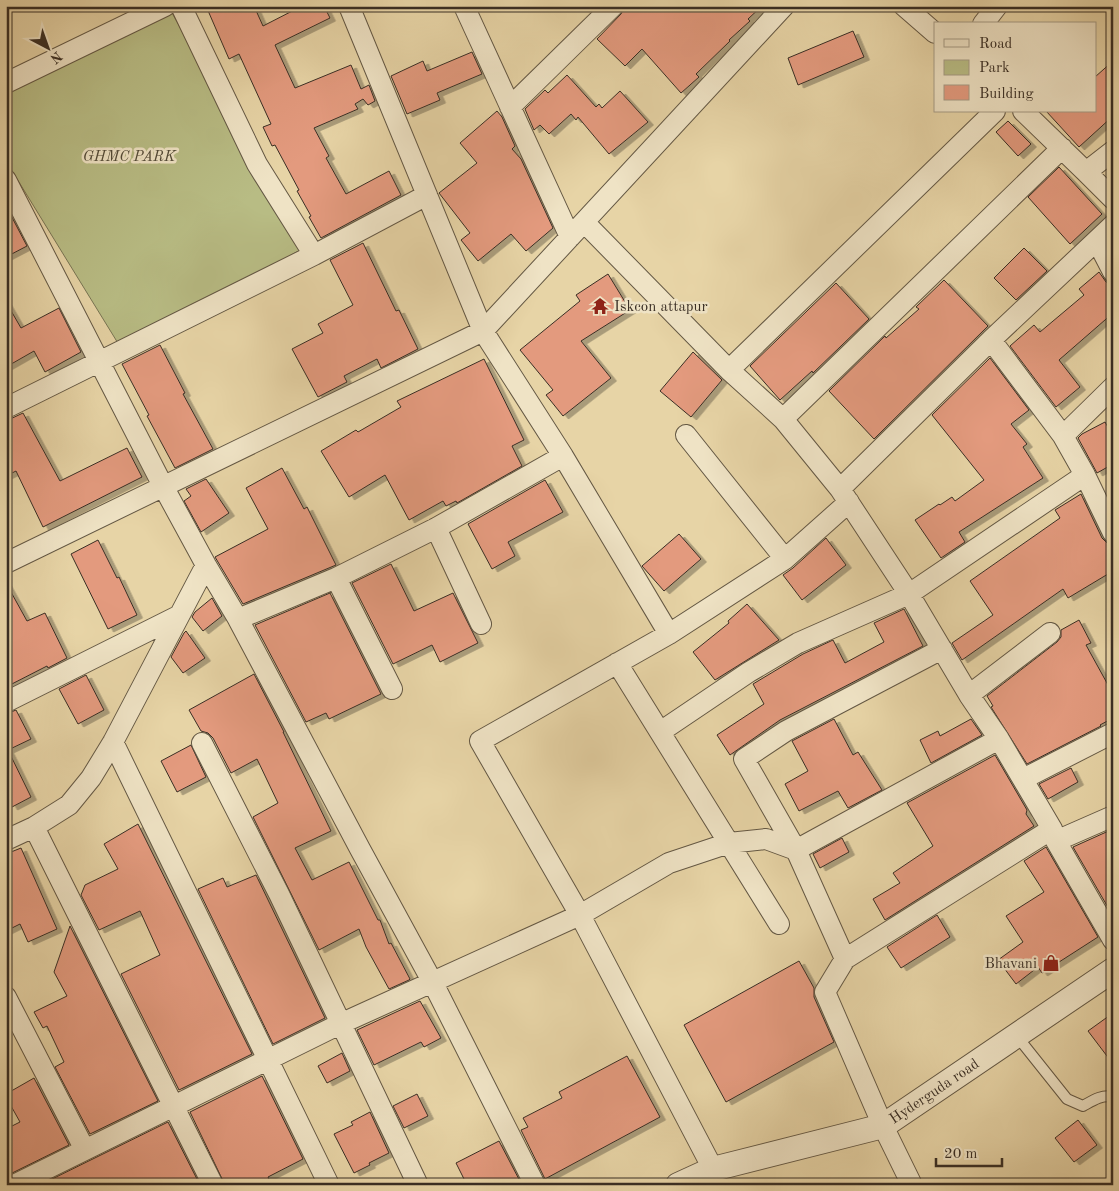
<svg xmlns="http://www.w3.org/2000/svg" width="1119" height="1191" font-family="'Old Standard TT',serif">
	<defs>
		<filter id="shadow"><feDropShadow dx="5.5" dy="3" stdDeviation="0" flood-color="#0004"/></filter>
	</defs>
	<rect width="100%" height="100%" fill="#e7d4a6"/>
	<filter id="stains"><feTurbulence type="fractalNoise" baseFrequency=".004" numOctaves="4"/><feColorMatrix values="0 0 0 0 .2 0 0 0 0 .09 0 0 0 0 .02 0 0 0 .5 -.17"/></filter>
	<radialGradient id="worn" r=".72"><stop offset=".6" stop-color="#630" stop-opacity="0"/><stop offset="1" stop-color="#630" stop-opacity=".3"/></radialGradient>
	<path fill="#b8bc84" stroke="#787554" d="M168 6 305 247 124 353 6 161V92Z"/>
	<path fill="#e39a7e" stroke="#392e24" filter="url(#shadow)" d="M206 6H254L263 26 302 6H324L330 18 275 45 295 88 351 65 361 89 369 85 375 101 368 105 363 99 355 104 358 109 314 128 329 156 326 158 346 194 389 171 401 195 321 238 309 217 311 216 297 191 299 190 275 145 272 146 263 127 271 124 239 54 229 59Z
		M625 6H762L748 19 750 21 729 40 730 41 696 74 699 77 681 93 642 49 625 66 597 39 621 14Z
		M853 31 864 57 798 85 788 58Z
		M472 52 482 74 437 93 440 100 407 114 391 76 423 61 427 71Z
		M1113 61V116L1079 147 1046 111H1095V77Z
		M567 75 596 107 599 104 602 108 620 91 648 122 609 154 578 117 576 120 571 114 549 134 540 125 534 130 525 109 545 90 548 93Z
		M497 111 502 117 515 146 512 149 521 159 553 228 526 251 511 234 478 261 461 240 470 233 439 193 477 163 460 143Z
		M1008 121 1031 144 1018 156 996 132Z
		M1059 167 1102 214 1070 244 1028 197Z
		M6 206 27 246 6 257Z
		M363 243 396 311 399 310 418 349 381 368 377 359 344 376 347 382 318 397 292 349 323 333 318 324 353 305 330 260Z
		M1024 248 1047 271 1016 300 994 278Z
		M1099 272 1106 282 1113 284V313L1059 360 1080 387 1056 407 1010 346 1034 325 1040 332 1084 295 1079 289Z
		M608 274 630 310 581 341 611 378 563 416 546 395 553 390 520 350 580 301 576 295Z
		M944 280 988 326 874 439 829 391 885 336 886 338 919 309 916 307Z
		M836 283 869 319 813 373 812 371 780 400 750 366Z
		M6 302 21 328 59 308 81 352 45 372 34 351 6 367Z
		M160 345 185 393 183 394 213 449 175 468 147 416 149 415 122 364Z
		M693 352 722 380 691 417 660 391Z
		M990 358 1029 410 1011 424 1027 444 1023 447 1043 478 959 532 965 542 941 558 915 520 939 504 940 505 952 497 955 501 984 480 932 415Z
		M484 359 524 440 512 446 522 466 457 503 456 501 446 506 443 501 409 520 385 475 349 497 321 451 356 430 358 432 401 407 397 401Z
		M23 413 60 481 127 448 142 477 43 527 16 471 6 476V421Z
		M1105 422 1113 436V464L1097 473 1078 438 1082 434Z
		M282 468 304 509 307 507 336 565 243 604 215 557 268 529 246 488Z
		M206 479 229 513 201 532 184 501 191 496 186 489Z
		M545 480 563 512 508 542 515 556 492 569 468 524Z
		M1081 494 1102 538 1107 543 1113 545V571L1068 598 1063 589 962 660 952 643 993 615 970 581 1060 518 1055 510Z
		M679 534 701 559 664 591 642 566Z
		M826 538 846 565 802 600 783 575 793 568Z
		M98 540 117 578 119 577 137 615 108 629 71 554Z
		M391 564 414 611 453 593 478 643 440 662 432 645 393 664 352 583Z
		M6 583 27 621 45 613 67 658 48 668 47 666 6 687Z
		M330 593 381 694 329 719 326 713 306 722 255 625Z
		M212 598 222 616 203 631 192 617 195 612Z
		M747 604 779 640 715 680 693 652 729 623 728 621Z
		M904 609 923 646 780 720 730 755 717 735 764 704 753 684 803 654 833 640 845 663 884 642 874 623Z
		M1079 620 1091 643 1086 645 1113 694V718L1100 725 1101 726 1027 764 991 707 993 706 987 696 1057 642 1061 637V630Z
		M186 631 205 658 183 673 171 657 184 633Z
		M254 674 284 732H283L331 831 295 848 312 880 349 862 378 920H380L389 944 391 943 410 979 409 980 389 989 366 947 359 929 319 950 253 817 278 803 257 759 231 773 213 738 208 733 201 731 189 710Z
		M86 675 104 710 78 724 59 689Z
		M16 710 31 739 8 750 31 797 12 807 6 796V714Z
		M834 719 853 755 858 752 882 790 848 808 838 791 799 811 785 784 808 771 792 741Z
		M971 719 982 735 931 763 920 740 938 731 940 736Z
		M191 745 206 777 177 792 161 761Z
		M995 755 1027 810 1026 814 1034 826 885 920 873 899 900 883 893 873 933 846 907 803Z
		M1071 768 1078 782 1048 799 1039 784Z
		M138 824 252 1054 179 1090 121 974 160 955 140 911 99 930 81 895 85 885 118 869 104 844Z
		M1113 829V916L1073 847Z
		M842 838 849 852 820 868 813 854Z
		M1046 847 1098 937 1042 973 1038 967 1016 984 998 960 1023 942 1006 916 1044 892 1024 861Z
		M21 848 57 929 28 942 20 924 6 931V854Z
		M256 875 325 1018 273 1044 198 889 223 878 227 887Z
		M937 915 950 937 901 968 887 947Z
		M70 926 158 1101 90 1134 55 1067 64 1062 47 1026 43 1028 34 1012 67 996 54 972Z
		M799 961 814 988V997L834 1042 726 1102 684 1025Z
		M420 1001 441 1038 424 1047 421 1042 374 1065 357 1030Z
		M1113 1013V1064L1088 1031Z
		M342 1053 350 1071 327 1083 318 1066Z
		M627 1056 660 1117 545 1179 521 1130 528 1127 523 1118 562 1098 559 1092Z
		M262 1076 303 1159 268 1177 269 1179 260 1185H225L190 1112Z
		M34 1078 69 1145 6 1176V1129L20 1122 6 1097V1094Z
		M417 1094 428 1116 404 1128 393 1106Z
		M370 1112 389 1153 369 1163 370 1165 354 1173 334 1134 353 1125 351 1122Z
		M1078 1120 1097 1145 1074 1162 1055 1138Z
		M168 1122 200 1185H45L44 1183Z
		M499 1141 522 1185H467L456 1163Z"/>
	<g fill="none" stroke-linecap="round" stroke-linejoin="round">
		<g stroke="#645844" stroke-width="12">
			<path id="service" d="M1016 1035 1067 1099 1083 1106C1092 1101 1102 1094 1113 1097"/>
		</g>
		<g stroke="#645844" stroke-width="22">
			<path id="minor" d="M181 6 257 164 314 255
				M349 6 483 331 563 456 669 634
				M464 6 570 237
				M904 6 935 33
				M983 24 997 6
				M6 83 165 6
				M510 107 613 6
				M1023 111 1086 172 1113 199
				M1086 172 1113 151
				M6 180 163 486 206 565 238 619 360 849 433 983 535 1185
				M584 222 729 370 783 419 840 489 909 594 969 695 999 739 1052 829 1056 841 1113 940
				M1097 241 1113 272
				M991 340 1063 436 1085 475 1113 533
				M729 370 995 111
				M6 408 314 255 427 195
				M783 419 1062 148
				M686 435 785 559
				M1063 436 1113 387
				M840 489 991 340 1113 225
				M436 528 481 624
				M6 563 483 331 784 6
				M336 578 392 689
				M238 619 336 578 436 528 563 456
				M617 663 779 924
				M969 695 1050 633
				M6 702 178 616
				M660 732 749 672 798 643 909 594 1085 475
				M113 742 329 1185
				M202 743 279 894 418 1185
				M1023 779 1113 733
				M34 827 213 1185
				M6 840 34 827 69 805 91 778 113 742 206 565
				M1056 841 1113 816
				M845 959 1052 829
				M6 997 85 1150
				M713 1169 580 915 480 741 669 634 785 559 849 502
				M14 1185 340 1024 580 915 669 863 729 843 766 839 796 850 999 739
				M912 1185 883 1126 825 992 845 959 796 850 744 759 786 731 942 649"/>
		</g>
		<g stroke="#645844" stroke-width="26">
			<path id="tertiary" d="M678 1185 713 1169 883 1126 1113 970"/>
		</g>
		<use href="#service" stroke="#efe3c5" stroke-width="10"/>
		<use href="#minor" stroke="#efe3c5" stroke-width="20"/>
		<use href="#tertiary" stroke="#efe3c5" stroke-width="24"/>
	</g>
	<defs>
		<g id="temple-bare" transform="scale(1.35)"><path d="M0-6L5-2H3V0L6.5 2.5H4V6H1.5V3h-3V6H-4V2.5H-6.5L-3 0V-2H-5Z" fill="#8f2418" stroke="#efe3c5" stroke-width="2.5" paint-order="stroke"/></g>
		<g id="shop-bare" transform="scale(1.35)"><path d="M-5-2.5h2.3a2.7 3.5 0 0 1 5.4 0H5L5.5 6h-11ZM-1.5-2.5h3a1.5 2.3 0 0 0-3 0Z" fill="#8f2418" stroke="#efe3c5" stroke-width="2.5" paint-order="stroke"/></g>
	</defs>
	<g fill-rule="evenodd">
		<use href="#temple-bare" x="600" y="306"/>
		<use href="#shop-bare" x="1051" y="963"/>
	</g>
	<g text-anchor="middle" stroke-width="5" stroke-linejoin="round" paint-order="stroke">
		<g font-size="15" font-style="italic" fill="#524a37" stroke="#efe3c5">
			<text x="129" y="161">GHMC PARK</text>
		</g>
		<g font-size="15" fill="#392e24" stroke="#efe3c5" text-anchor="start">
			<text x="614" y="311">Iskcon attapur</text>
			<text x="1037" y="968" text-anchor="end">Bhavani</text>
		</g>
		<g font-size="15" fill="#392e24" stroke="#efe3c5">
			<text transform="translate(934 1091) rotate(-34)" y="5">Hyderguda road</text>
		</g>
	</g>
	<rect width="1119" height="1191" fill="none" stroke="#e7d4a6" stroke-width="25"/>
	<rect x="8" y="8" width="1104" height="1176" fill="none" stroke="#392e24" stroke-width="2.5"/>
	<rect x="12" y="12" width="1094" height="1166" fill="none" stroke="#392e24"/>
	<rect x="934" y="22" width="162" height="90" fill="#efe3c5" stroke="#a69b85"/>
	<rect x="944" y="39" width="25" height="8" fill="#efe3c5" stroke="#a69b85"/>
	<text x="979" y="48" font-size="15" fill="#392e24">Road</text>
	<rect x="944" y="60" width="25" height="15" fill="#b8bc84" stroke="#a69b85"/>
	<text x="979" y="72" font-size="15" fill="#392e24">Park</text>
	<rect x="944" y="85" width="25" height="15" fill="#e39a7e" stroke="#a69b85"/>
	<text x="979" y="98" font-size="15" fill="#392e24">Building</text>
	<g transform="translate(48 48) rotate(139)" stroke="#efe3c5" stroke-width="4" paint-order="stroke">
	<path d="M0-4L9 19L0 12L-9 19Z" fill="#392e24"/>
	<text y="-8" font-size="14" font-weight="bold" text-anchor="middle" fill="#392e24">N</text>
	</g>
	<path d="M936 1158v8h66v-8" fill="none" stroke="#392e24" stroke-width="2.5"/>
	<text x="944" y="1158" font-size="15" fill="#392e24" stroke="#efe3c5" stroke-width="4" paint-order="stroke">20 m</text>
	<rect width="100%" height="100%" filter="url(#stains)"/>
	<rect width="100%" height="100%" fill="url(#worn)"/>
</svg>
